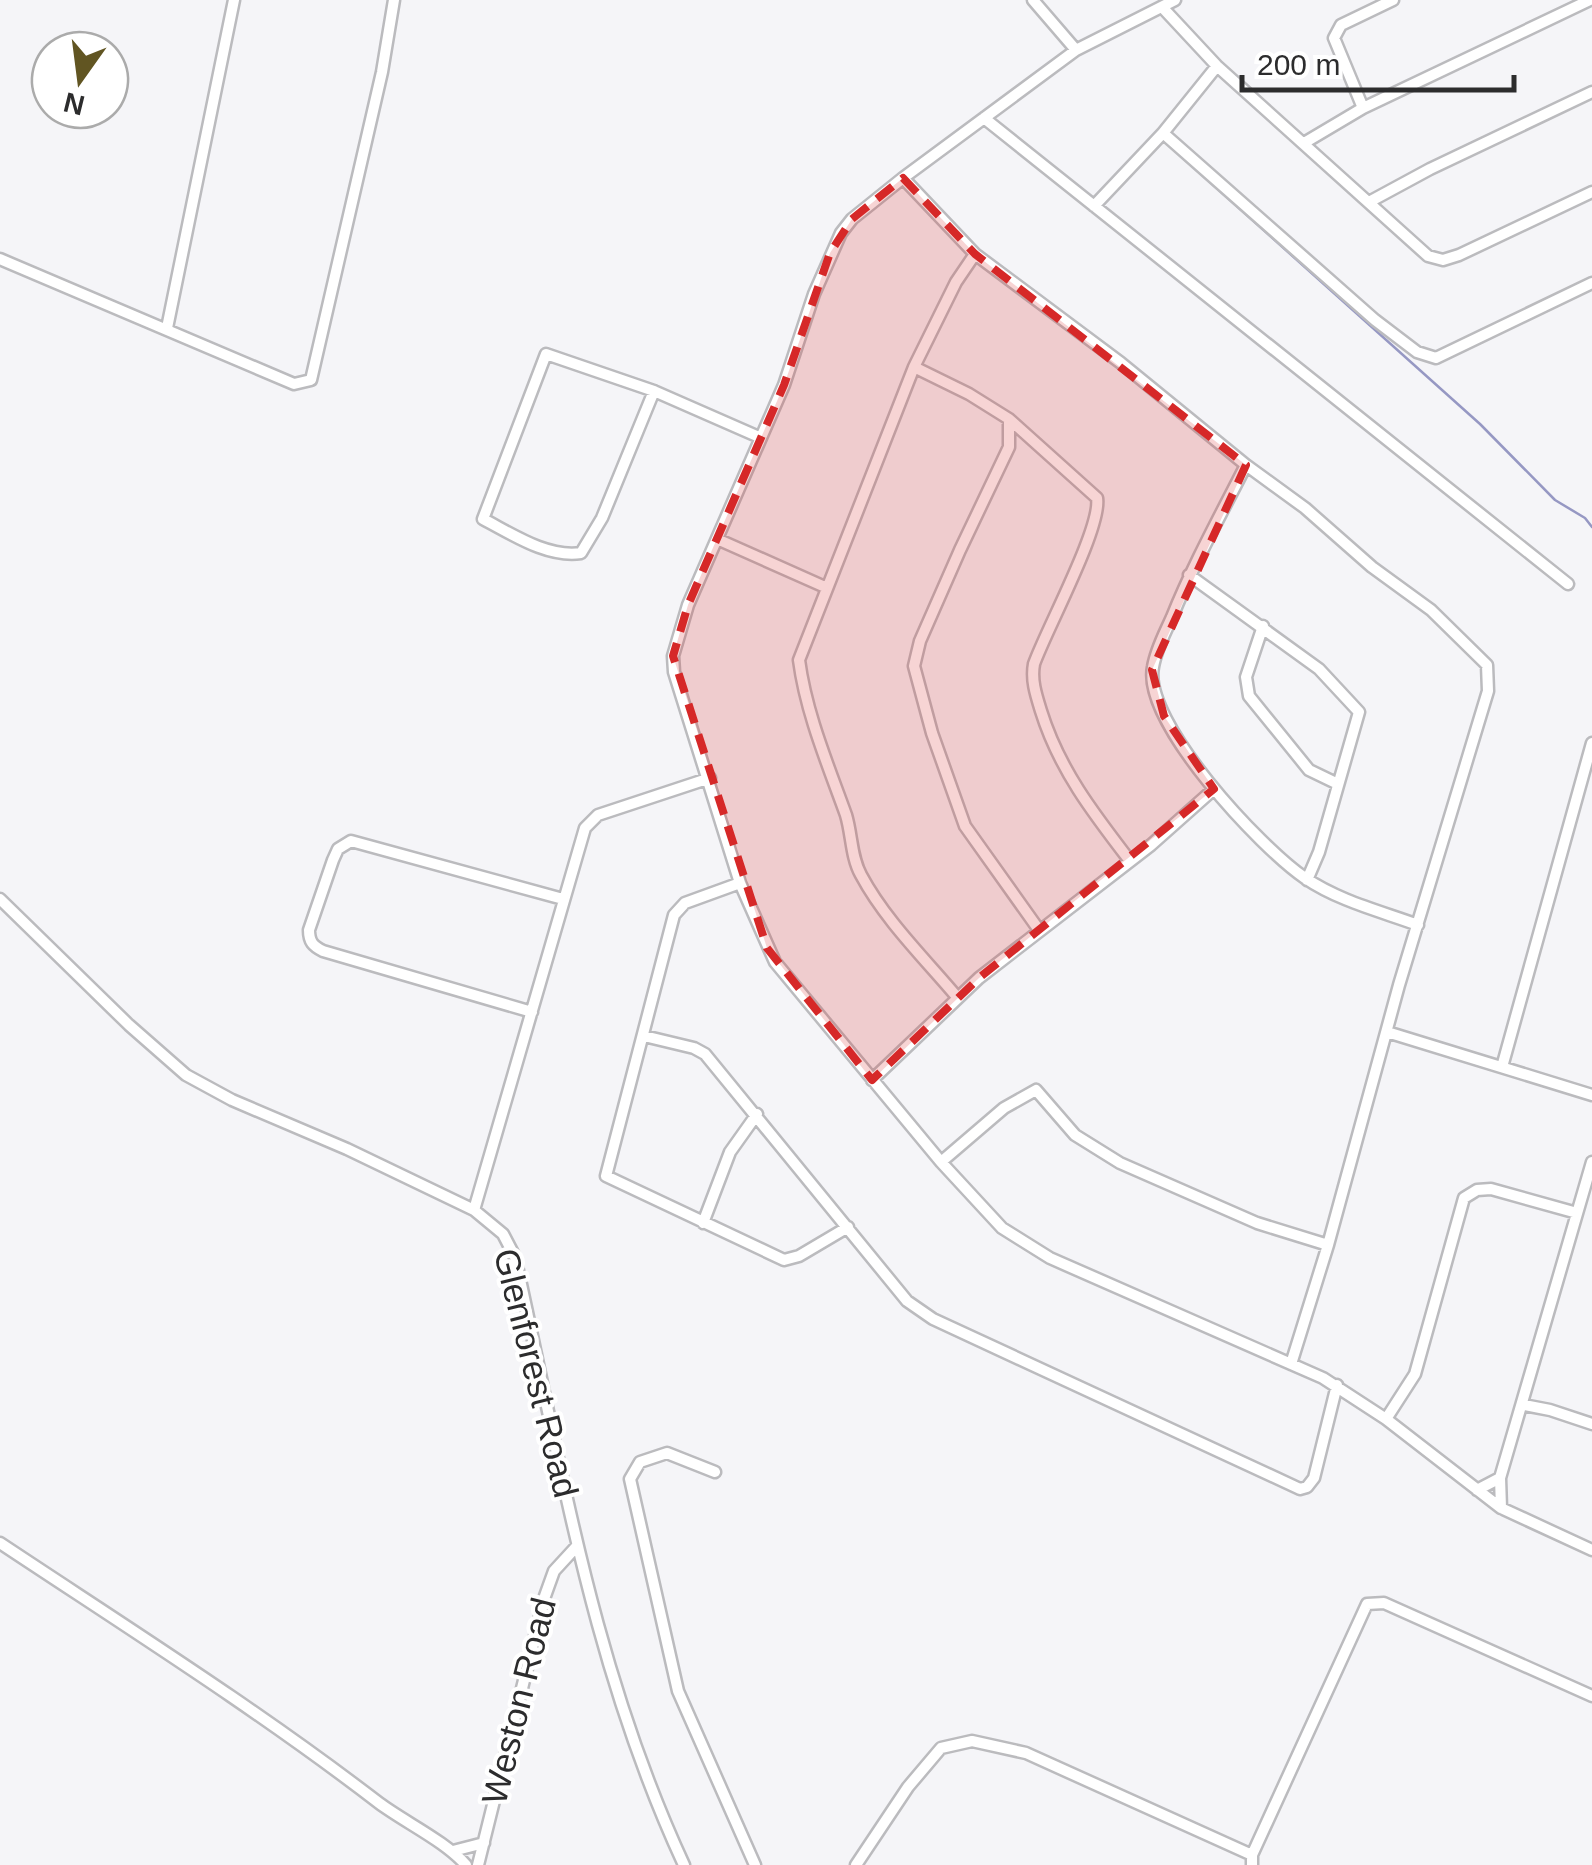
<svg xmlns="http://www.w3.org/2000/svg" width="1592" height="1865" font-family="Arial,sans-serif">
	<rect width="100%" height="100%" fill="#f5f5f8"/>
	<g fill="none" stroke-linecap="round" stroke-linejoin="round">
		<path stroke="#9698c3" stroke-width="2.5" d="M1173 149 1480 424 1555 500 1585 518 1592 527"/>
		<g stroke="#bbbbbe" stroke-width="15">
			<path id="minor" d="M1033 0 1076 50
				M1175 0 1076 50 903 178 852 219 841 233 814 294 784 385 688 605 673 656 674 672 740 883 775 962 941 1162 1002 1228 1050 1258 1323 1378 1386 1419 1501 1508 1592 1550
				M1162 7 1217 66 1428 256 1443 260 1459 255 1592 192
				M1217 66 1163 133 1375 320 1417 352 1436 358 1592 283
				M1363 108 1334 38 1341 25 1393 0
				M984 118 1568 584
				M1304 143 1363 108 1590 0
				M903 178 975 254 1121 363 1246 465 1305 508 1372 567 1431 610 1487 665 1488 691 1399 985 1328 1245 1291 1364
				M1369 202 1430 169 1592 92
				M1094 206 1163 133
				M0 259 294 384 311 380 382 72 394 0
				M167 328 234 0
				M914 367 969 394 1009 419 1097 498C1102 527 1046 630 1034 664 1031 680 1036 695 1041 711 1059 769 1093 813 1130 861
				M654 391 602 518 581 553C547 558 512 534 483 519L546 354 654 391 759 437
				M1009 420V447L960 550 920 641 914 666 932 733 965 826 1039 930
				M1246 465C1220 516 1193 565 1172 617 1165 633 1156 649 1153 667 1142 722 1261 848 1305 878 1339 901 1380 911 1418 925
				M717 539 825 587
				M1189 575 1319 669 1359 712 1319 852 1307 880
				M1263 626 1246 677 1249 696 1309 770 1338 784
				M740 883 685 903 674 915 606 1176 784 1260 799 1256 848 1227
				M0 899 129 1025 186 1075 232 1100 347 1149 474 1210 503 1234 515 1257C562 1467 592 1667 684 1865
				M957 997C925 959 885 920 861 875 851 857 852 835 846 815 828 765 806 713 799 660L914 367 956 282 975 254
				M532 1012 323 951C313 946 309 942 309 930L333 860 338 849 351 841 563 899
				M1387 1032 1592 1095
				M644 1036 694 1048 705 1054 907 1301 933 1319 1300 1489 1307 1487 1314 1478 1337 1385
				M1502 1067 1592 743
				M872 1080 979 978 1151 845 1214 789
				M941 1162 1004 1108 1036 1090 1075 1135 1120 1163 1257 1223 1328 1245
				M474 1210 585 828 598 815 710 778
				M703 1223 730 1152 757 1114
				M1524 1405 1550 1410 1592 1424
				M1386 1419 1415 1374 1464 1198 1477 1190 1491 1189 1577 1213
				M715 1472 667 1453 640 1462 630 1479 678 1691 755 1865
				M1500 1478 1501 1508
				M1477 1490 1500 1478 1592 1162
				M0 1543C128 1628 258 1710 379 1803 406 1823 445 1841 466 1865
				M453 1851 484 1843
				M1252 1855 1367 1604 1384 1603 1592 1696
				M478 1865 545 1596 554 1571 577 1546
				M856 1865 908 1787 941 1748 972 1741 1026 1753 1252 1855V1865"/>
		</g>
		<use href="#minor" stroke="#fff" stroke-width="10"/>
	</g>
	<path fill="#d62828" fill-opacity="0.2" stroke="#d62828" stroke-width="8" stroke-dasharray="20 12" stroke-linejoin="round" d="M903 178 975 254 1246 465 1152 670 1164 716 1214 789 979 978 872 1080 767 948 673 656 688 605 784 385 830 253 852 219Z"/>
	<g text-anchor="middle" stroke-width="8" stroke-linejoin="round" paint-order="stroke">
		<g font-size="35" fill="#2c2c2d" stroke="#fff">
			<text transform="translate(536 1373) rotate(76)" y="12">Glenforest Road</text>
			<text transform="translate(519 1701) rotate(-76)" y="12">Weston Road</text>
		</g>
	</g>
	<g transform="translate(80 80) rotate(194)"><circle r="48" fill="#ffffff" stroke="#ababab" stroke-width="2.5"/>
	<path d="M0-8L18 38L0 25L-18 38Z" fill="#615522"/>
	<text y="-15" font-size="28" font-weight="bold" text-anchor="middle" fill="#2c2c2d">N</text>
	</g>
	<path d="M1242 75v15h272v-15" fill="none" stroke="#2c2c2d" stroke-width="5"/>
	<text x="1257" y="75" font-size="30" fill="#2c2c2d" stroke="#ffffff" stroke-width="8" paint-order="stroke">200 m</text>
</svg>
